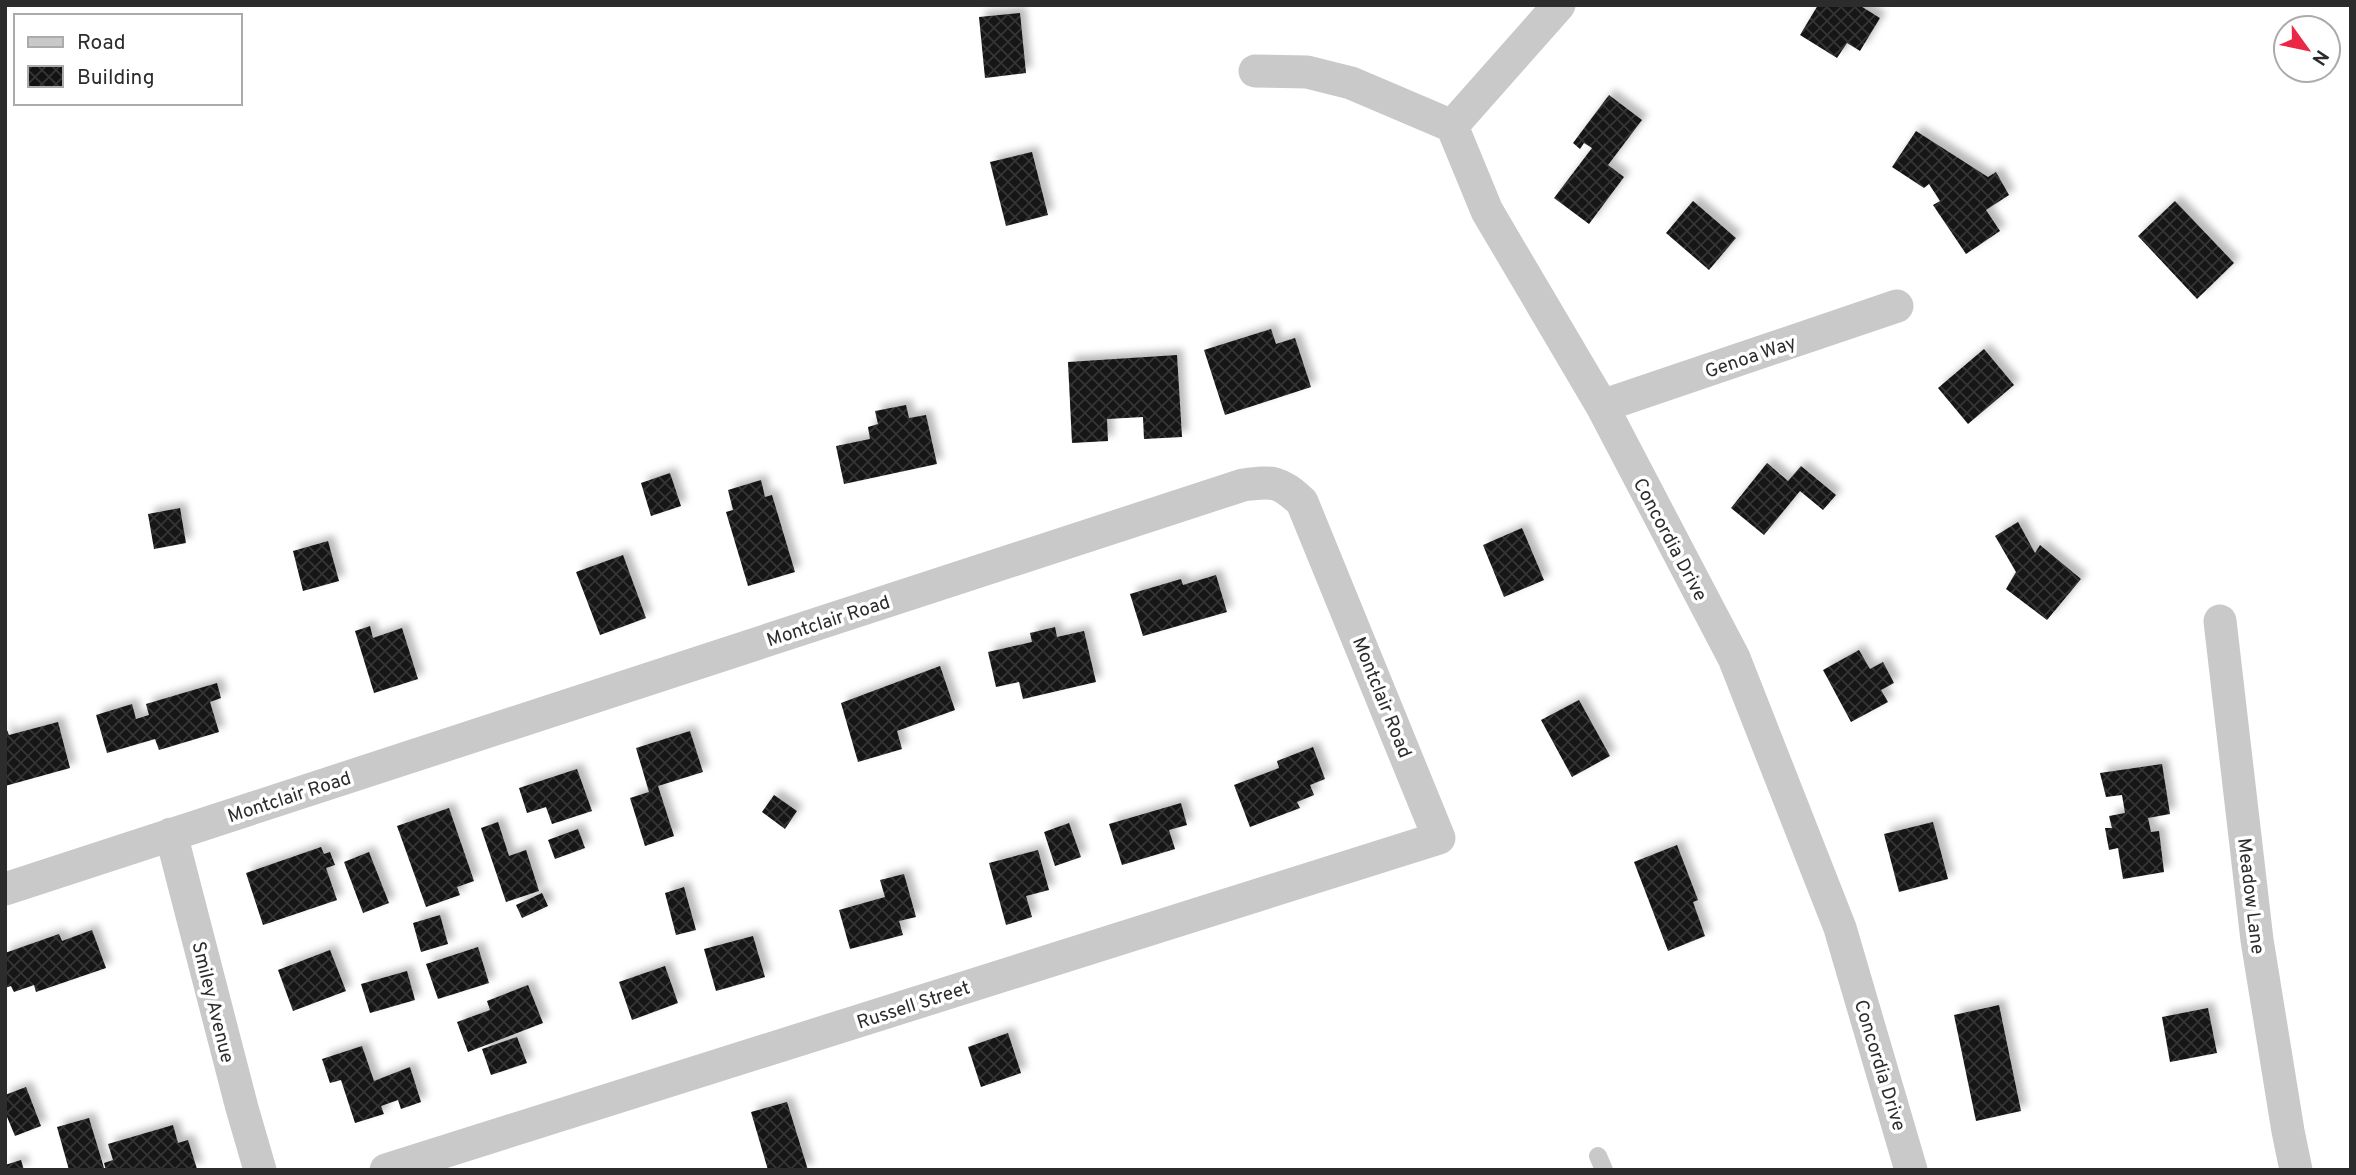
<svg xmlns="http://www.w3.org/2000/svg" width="2356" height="1175" font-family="Overpass,sans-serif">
	<defs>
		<pattern id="building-cross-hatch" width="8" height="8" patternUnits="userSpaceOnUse" patternTransform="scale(1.75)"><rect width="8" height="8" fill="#131313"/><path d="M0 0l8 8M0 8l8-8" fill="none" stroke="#363636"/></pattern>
		<filter id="shadow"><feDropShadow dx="6" dy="-6" stdDeviation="3.5" flood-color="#0004"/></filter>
	</defs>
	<rect width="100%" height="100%" fill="#fff"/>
	<path fill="url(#building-cross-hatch)" filter="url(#shadow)" d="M1818 5H1859L1880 18 1860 51 1847 43 1837 58 1800 35Z
		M1020 13 1026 73 985 78 979 17Z
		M1609 95 1642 120 1608 165 1624 177 1589 224 1554 198 1592 148 1584 143 1580 149 1573 143Z
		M1916 131 1988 177 1996 172 2009 195 1986 210 2000 231 1966 254 1933 205 1940 201 1929 184 1924 188 1892 167Z
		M1032 152 1048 215 1006 226 990 162Z
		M1693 201 1736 238 1709 270 1666 233Z
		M2175 201 2234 263 2197 299 2138 236Z
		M1271 329 1276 344 1295 338 1311 387 1225 415 1204 350Z
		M1984 349 2014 385 1968 424 1938 388Z
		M1177 355 1182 437 1144 439 1143 417 1107 419 1108 441 1072 443 1068 362Z
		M906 405 909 418 926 415 937 464 844 484 836 446 870 439 868 427 878 424 875 411Z
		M1767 463 1788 481 1801 466 1836 495 1823 510 1800 491 1764 535 1731 508Z
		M670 473 681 506 651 516 641 483Z
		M761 480 765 497 772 495 795 572 748 586 726 512 733 510 728 490Z
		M180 508 186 543 154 549 148 514Z
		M2018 522 2035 553 2040 545 2081 579 2047 620 2006 589 2016 572 1995 536Z
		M1522 528 1544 580 1504 597 1483 545Z
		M328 541 339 581 303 591 293 551Z
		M623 555 646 618 600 635 576 572Z
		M1216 575 1227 612 1143 636 1130 594 1181 579 1183 585Z
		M370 626 373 638 402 628 418 679 374 693 355 631Z
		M1055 627 1057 637 1084 631 1096 682 1023 699 1019 682 996 687 988 652 1032 642 1030 633Z
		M1859 650 1870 669 1883 662 1894 683 1881 690 1888 702 1851 722 1823 670Z
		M940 666 955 710 897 731 902 749 858 762 841 703Z
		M217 683 221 698 210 702 219 732 159 750 155 739 107 753 96 715 132 704 136 719 149 715 146 704Z
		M1579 700 1610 756 1572 777 1541 720Z
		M58 722 70 768 5 786V725L9 735Z
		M690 731 703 772 658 786 674 836 645 846 630 798 649 792 636 748Z
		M1313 747 1325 779 1310 785 1314 795 1297 802 1300 808 1250 827 1234 785 1279 768 1277 761Z
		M2162 764 2170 814 2148 818 2151 832 2159 831 2164 872 2123 879 2118 848 2109 850 2105 828H2112L2109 816 2125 813 2122 795 2106 797 2100 773Z
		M577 769 592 811 552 824 546 807 527 813 519 788Z
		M774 795 797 811 785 829 762 812Z
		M1181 803 1187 825 1169 830 1175 849 1122 865 1109 824Z
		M449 808 474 881 457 887 460 895 426 907 397 826Z
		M498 822 509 856 526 850 539 891 506 902 481 828Z
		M1933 822 1948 879 1899 892 1884 834Z
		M1069 823 1081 857 1055 866 1044 832Z
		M578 829 585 848 555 859 548 840Z
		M1677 845 1698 900 1693 902 1705 936 1668 951 1634 862Z
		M321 847 324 854 330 852 335 865 326 868 337 900 263 925 246 873Z
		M1038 850 1049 890 1026 896 1032 917 1006 925 989 863Z
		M369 852 389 903 363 913 344 862Z
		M904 874 916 917 899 921 903 935 850 949 839 910 885 897 880 880Z
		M684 887 696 930 676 935 665 893Z
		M542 893 548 906 522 918 516 905Z
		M440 915 448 944 421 952 413 923Z
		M92 930 106 968 36 992 34 985 14 992 11 986 5 988V953L59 934 62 941Z
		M753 936 765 977 716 991 704 949Z
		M478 947 489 983 438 999 426 964Z
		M330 950 346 991 293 1011 278 970Z
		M665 966 678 1003 632 1020 619 982Z
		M407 971 415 1000 370 1013 361 984Z
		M528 985 543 1023 468 1052 457 1022 490 1010 487 1001Z
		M1999 1005 2021 1111 1976 1121 1954 1015Z
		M2208 1008 2217 1053 2170 1062 2162 1017Z
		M1008 1033 1021 1073 981 1087 968 1047Z
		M517 1037 527 1063 491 1075 482 1049Z
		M362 1046 374 1081 410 1067 421 1102 401 1109 398 1100 381 1106 384 1114 355 1123 341 1080 330 1083 322 1059Z
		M26 1087 41 1126 15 1136 5 1112V1095Z
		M787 1102 808 1170H768L751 1112Z
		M89 1118 104 1168 69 1170 57 1127Z
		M173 1125 178 1143 188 1140 197 1169 106 1170 104 1163 113 1160 108 1144Z
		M21 1160 24 1170H5V1165Z"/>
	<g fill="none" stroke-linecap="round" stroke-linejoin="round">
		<path stroke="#c9c9c9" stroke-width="18" d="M1598 1156 1604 1170"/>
		<path stroke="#c9c9c9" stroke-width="33" d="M1255 71 1307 72 1351 83 1452 126 1487 211 1602 406 1734 658 1840 928 1911 1170
			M1452 126 1559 5
			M1602 406 1897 306
			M2220 621 2257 940 2288 1131 2296 1170
			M171 834 242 1108 260 1170
			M5 889 1243 485C1274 481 1279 481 1302 502L1439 838 386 1170"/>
	</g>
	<g text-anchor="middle" stroke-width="7" stroke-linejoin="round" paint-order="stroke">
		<g font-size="19" fill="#2c2c2c" stroke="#fff">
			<text transform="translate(1750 356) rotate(-19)" y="7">Genoa Way</text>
			<text transform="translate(1671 539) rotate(62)" y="7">Concordia Drive</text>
			<text transform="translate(828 620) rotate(-18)" y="7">Montclair Road</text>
			<text transform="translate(1383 697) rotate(68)" y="7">Montclair Road</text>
			<text transform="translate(289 796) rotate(-18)" y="7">Montclair Road</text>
			<text transform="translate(2252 896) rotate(83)" y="7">Meadow Lane</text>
			<text transform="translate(214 1002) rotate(76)" y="7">Smiley Avenue</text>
			<text transform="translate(913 1004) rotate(-18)" y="7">Russell Street</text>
			<text transform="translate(1881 1065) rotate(73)" y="7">Concordia Drive</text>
		</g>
	</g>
	<rect width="2356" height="1175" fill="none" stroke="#2c2c2c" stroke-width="14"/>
	<rect x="14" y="14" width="228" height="91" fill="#ffffff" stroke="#ababab" stroke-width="2"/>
	<rect x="28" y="37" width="35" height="10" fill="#c9c9c9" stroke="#ababab" stroke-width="2"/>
	<text x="77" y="49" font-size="21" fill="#2c2c2c">Road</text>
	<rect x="28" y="66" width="35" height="21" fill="url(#building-cross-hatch)" stroke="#ababab" stroke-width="2"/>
	<text x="77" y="84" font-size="21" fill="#2c2c2c">Building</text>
	<g transform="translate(2307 49) rotate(123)"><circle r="33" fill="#ffffff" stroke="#ababab" stroke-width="2"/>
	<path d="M0-5L12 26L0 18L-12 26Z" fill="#ea2744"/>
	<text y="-10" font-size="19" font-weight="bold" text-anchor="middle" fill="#2c2c2c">N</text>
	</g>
</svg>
